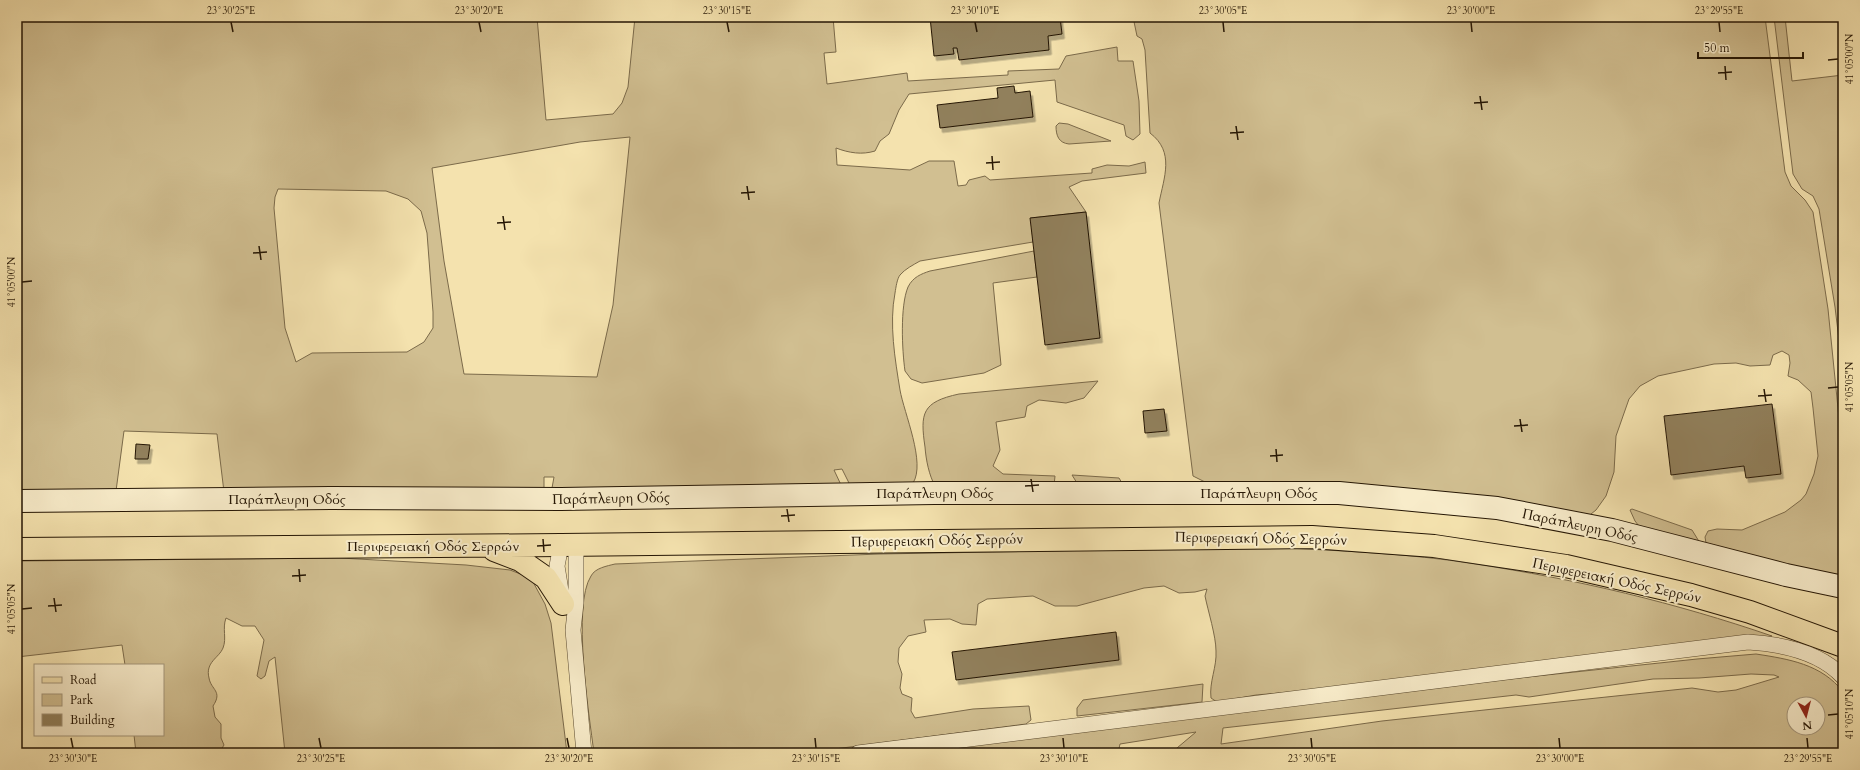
<svg xmlns="http://www.w3.org/2000/svg" width="1860" height="770" font-family="Cardo,serif">
	<defs>
		<filter id="shadow"><feDropShadow dx="2.5" dy="4.5" stdDeviation="0" flood-color="#0004"/></filter>
	</defs>
	<rect width="100%" height="100%" fill="#f4e2ae"/>
	<filter id="stains"><feTurbulence type="fractalNoise" baseFrequency=".005" numOctaves="4"/><feColorMatrix values="0 0 0 0 .2 0 0 0 0 .09 0 0 0 0 .02 0 0 0 .5 -.17"/></filter>
	<radialGradient id="worn" r=".72"><stop offset=".6" stop-color="#630" stop-opacity="0"/><stop offset="1" stop-color="#630" stop-opacity=".3"/></radialGradient>
	<path fill="#d1bf91" stroke="#7b6a4a" fill-rule="evenodd" d="M17 17H537L546 120 613 114 622 103 628 87 635 17H833L836 52 824 53 827 84 907 73 908 81 1008 75V71L1059 69 1066 56 1117 47 1118 61H1133L1139 101 1140 134 1133 140 1126 136 1124 125 1057 102 1055 80 909 94 899 110 889 134 880 141 875 151C862 155 849 153 836 148L837 165 910 170 929 161H954L958 186 966 185 969 180 985 176 990 180 1092 173V169L1107 165 1129 166 1145 162 1146 173 1082 181 1069 187 1086 212 1031 218 1033 242 920 261C913 265 905 269 900 275 897 279 896 287 895 293 889 324 895 359 900 390 904 413 926 463 913 483L851 487 842 469 834 470 842 487 562 491 552 488 554 477H544V489L224 492 217 434 124 431 116 491 17 493ZM630 137 613 305 597 377 464 374 444 261 432 168 580 142ZM278 189 386 191 408 199 421 211 427 233 433 312V328L424 342 407 352 312 353 296 362 285 328 274 208 275 197Z
		M1133 17H1765L1785 172 1791 186 1805 200 1813 212 1828 309 1843 458V579L1706 543 1705 537 1708 531 1717 529 1742 530 1785 512 1801 500 1806 494 1814 474 1818 456 1813 408 1811 392 1798 380 1788 376 1790 363 1789 355 1782 351 1773 355 1770 365 1750 366 1736 363 1714 364 1658 376 1640 386 1629 399 1616 436 1614 472 1606 496 1596 510 1586 518 1205 482 1193 476 1159 203C1164 177 1175 152 1150 133L1145 50 1142 39 1137 36Z
		M1774 17H1785L1792 81 1843 75V373L1835 307 1819 209 1813 196 1802 189 1793 174Z
		M1059 123 1068 124 1111 141 1069 144C1059 143 1056 136 1056 126Z
		M1034 251 1037 277 993 283 1001 365 984 373 922 383 911 379 905 371C902 350 900 306 908 287 913 277 921 274 930 271Z
		M1098 381 1084 398 1066 403 1039 400 1027 406 1025 417 996 422 1000 450 993 466 1003 474 1055 476 1054 486H935C929 475 926 460 925 447 920 413 922 402 959 394Z
		M1072 475 1119 478 1122 483H1077Z
		M1632 509 1692 530 1700 543 1642 530 1635 521 1630 510Z
		M1270 547C1339 551 1408 553 1475 564 1576 579 1676 603 1772 636L1361 686 1256 695 1217 702 1211 698C1209 682 1217 667 1216 651 1216 636 1208 611 1205 596L1207 589 1195 592 1179 593 1164 586 1144 588 1077 606H1055L1033 596 987 599 978 604 976 625 962 624 950 619 924 620 926 632 908 636 899 648 898 662 902 674 900 688 902 694 912 698 911 711 915 718 973 709 1029 706 1031 720 1026 724 804 753H594C589 715 572 605 591 576 595 568 607 566 615 564L880 554Z
		M340 558 466 565 510 570 523 575 533 582 545 604 551 623 567 753H285L275 657 269 661 265 676 261 679 257 676 264 640 255 626H242L226 618C222 629 227 638 223 648 219 658 205 662 209 678 211 690 223 691 213 706L215 717 221 724V738L224 745 219 753H136L134 735H163V665H125L122 645 17 657V561Z
		M1756 654C1788 659 1822 664 1843 692V753H1171L1196 732 1120 744 1118 753H912L1509 679 1697 659ZM1751 674 1774 675 1779 677 1736 690 1718 692 1692 688 1559 702 1382 721 1221 744 1223 728 1516 695 1529 697 1653 679 1699 678ZM1794 704H1818V728H1794Z
		M1203 684 1202 702 1077 716V708L1083 700Z"/>
	<path fill="#91805c" stroke="#251604" filter="url(#shadow)" d="M930 17H1060L1062 34 1048 36 1049 50 959 60 957 48H953L954 54 934 56Z
		M1014 86 1015 93 1030 91 1033 117 940 128 937 105 998 98 997 88Z
		M1086 212 1100 338 1045 345 1030 218Z
		M1772 404 1781 474 1746 478 1744 466 1671 475 1664 416Z
		M1164 409 1167 431 1145 433 1143 411Z
		M136 444 150 445 148 459H135Z
		M1116 632 1119 660 956 680 952 652Z"/>
	<g fill="none" stroke-linecap="round" stroke-linejoin="round">
		<g stroke="#59492e" stroke-width="16">
			<path id="street" d="M561 545 557 566 562 597
				M576 545V603L573 630 584 753
				M858 753 1748 642C1780 644 1820 652 1843 677"/>
		</g>
		<g stroke="#251604" stroke-width="24">
			<path id="secondary" d="M17 501 331 498 561 499 934 493H1339L1497 508 1612 530 1786 575 1843 587"/>
		</g>
		<g stroke="#251604" stroke-width="24">
			<path id="primary" d="M17 549 561 545 1312 537 1434 546 1566 566 1691 595 1750 612 1843 646
				M494 550 520 560 546 578 563 604"/>
		</g>
		<use href="#street" stroke="#f8ecca" stroke-width="15"/>
		<use href="#secondary" stroke="#f8ecca" stroke-width="22"/>
		<use href="#primary" stroke="#f4e2ae" stroke-width="22"/>
	</g>
	<path fill="none" stroke="#251604" stroke-width="1.5" d="M231 22 233 32M479 22 481 32M727 22 729 32M975 22 977 32M1223 22 1224 32M1471 22 1472 32M1719 22 1720 32M1828 60 1838 59M1725 66 1726 80M1718 73 1732 72M1480 96 1482 110M1474 103 1488 102M1236 126 1238 140M1230 133 1244 132M992 156 993 170M986 163 1000 162M747 186 749 200M741 193 755 192M503 216 505 230M497 223 511 222M259 246 261 260M253 253 267 252M22 282 32 281M1828 388 1838 387M1764 389 1766 402M1758 396 1772 395M1520 419 1522 432M1514 426 1528 425M1276 449 1277 462M1270 456 1283 455M1031 479 1033 492M1025 486 1039 485M787 509 789 522M781 516 795 515M543 539 544 552M537 546 551 545M299 569 300 582M292 576 306 575M54 598 56 612M48 606 62 605M22 609 32 608M1828 715 1838 714M71 738 73 748M319 738 321 748M567 738 569 748M815 738 816 748M1063 738 1064 748M1311 738 1312 748M1559 738 1560 748M1807 738 1808 748"/>
	<g text-anchor="middle" stroke-width="4" stroke-linejoin="round" paint-order="stroke">
		<g font-size="14" fill="#251604" stroke="#f8ecca">
			<text x="935" y="498">Παράπλευρη Οδός</text>
			<text x="1259" y="498">Παράπλευρη Οδός</text>
			<text transform="translate(611 498) rotate(-1)" y="5">Παράπλευρη Οδός</text>
			<text x="287" y="504">Παράπλευρη Οδός</text>
			<text transform="translate(1580 525) rotate(12)" y="5">Παράπλευρη Οδός</text>
			<text transform="translate(1261 538) rotate(1)" y="5">Περιφερειακή Οδός Σερρών</text>
			<text transform="translate(937 540) rotate(-1)" y="5">Περιφερειακή Οδός Σερρών</text>
			<text x="433" y="551">Περιφερειακή Οδός Σερρών</text>
			<text transform="translate(1617 580) rotate(12)" y="5">Περιφερειακή Οδός Σερρών</text>
		</g>
	</g>
	<rect width="1860" height="770" fill="none" stroke="#f4e2ae" stroke-width="44"/>
	<rect x="34" y="664" width="130" height="72" fill="#f8ecca" stroke="#a4967b"/>
	<rect x="42" y="677" width="20" height="6" fill="#f4e2ae" stroke="#a4967b"/>
	<text x="70" y="684" font-size="12" fill="#251604">Road</text>
	<rect x="42" y="694" width="20" height="12" fill="#d1bf91" stroke="#a4967b"/>
	<text x="70" y="704" font-size="12" fill="#251604">Park</text>
	<rect x="42" y="714" width="20" height="12" fill="#91805c" stroke="#a4967b"/>
	<text x="70" y="724" font-size="12" fill="#251604">Building</text>
	<g transform="translate(1806 716) rotate(173)"><circle r="19" fill="#f8ecca" stroke="#a4967b"/>
	<path d="M0-3L7 15L0 10L-7 15Z" fill="#8f2418"/>
	<text y="-6" font-size="11" font-weight="bold" text-anchor="middle" fill="#251604">N</text>
	</g>
	<path d="M1698 52v6h105v-6" fill="none" stroke="#251604" stroke-width="2"/>
	<text x="1704" y="52" font-size="12" fill="#251604" stroke="#f8ecca" stroke-width="3" paint-order="stroke">50 m</text>
	<rect x="22" y="22" width="1816" height="726" fill="none" stroke="#251604" stroke-width="1.5"/>
	<g font-size="10" text-anchor="middle" fill="#251604">
		<text x="231" y="14">23°30'25"E</text>
		<text x="479" y="14">23°30'20"E</text>
		<text x="727" y="14">23°30'15"E</text>
		<text x="975" y="14">23°30'10"E</text>
		<text x="1223" y="14">23°30'05"E</text>
		<text x="1471" y="14">23°30'00"E</text>
		<text x="1719" y="14">23°29'55"E</text>
		<text transform="translate(1849 59) rotate(-90)" y="4">41°05'00"N</text>
		<text transform="translate(11 282) rotate(-90)" y="4">41°05'00"N</text>
		<text transform="translate(1849 387) rotate(-90)" y="4">41°05'05"N</text>
		<text transform="translate(11 609) rotate(-90)" y="4">41°05'05"N</text>
		<text transform="translate(1849 714) rotate(-90)" y="4">41°05'10"N</text>
		<text x="73" y="762">23°30'30"E</text>
		<text x="321" y="762">23°30'25"E</text>
		<text x="569" y="762">23°30'20"E</text>
		<text x="816" y="762">23°30'15"E</text>
		<text x="1064" y="762">23°30'10"E</text>
		<text x="1312" y="762">23°30'05"E</text>
		<text x="1560" y="762">23°30'00"E</text>
		<text x="1808" y="762">23°29'55"E</text>
	</g>
	<rect width="100%" height="100%" filter="url(#stains)"/>
	<rect width="100%" height="100%" fill="url(#worn)"/>
</svg>
